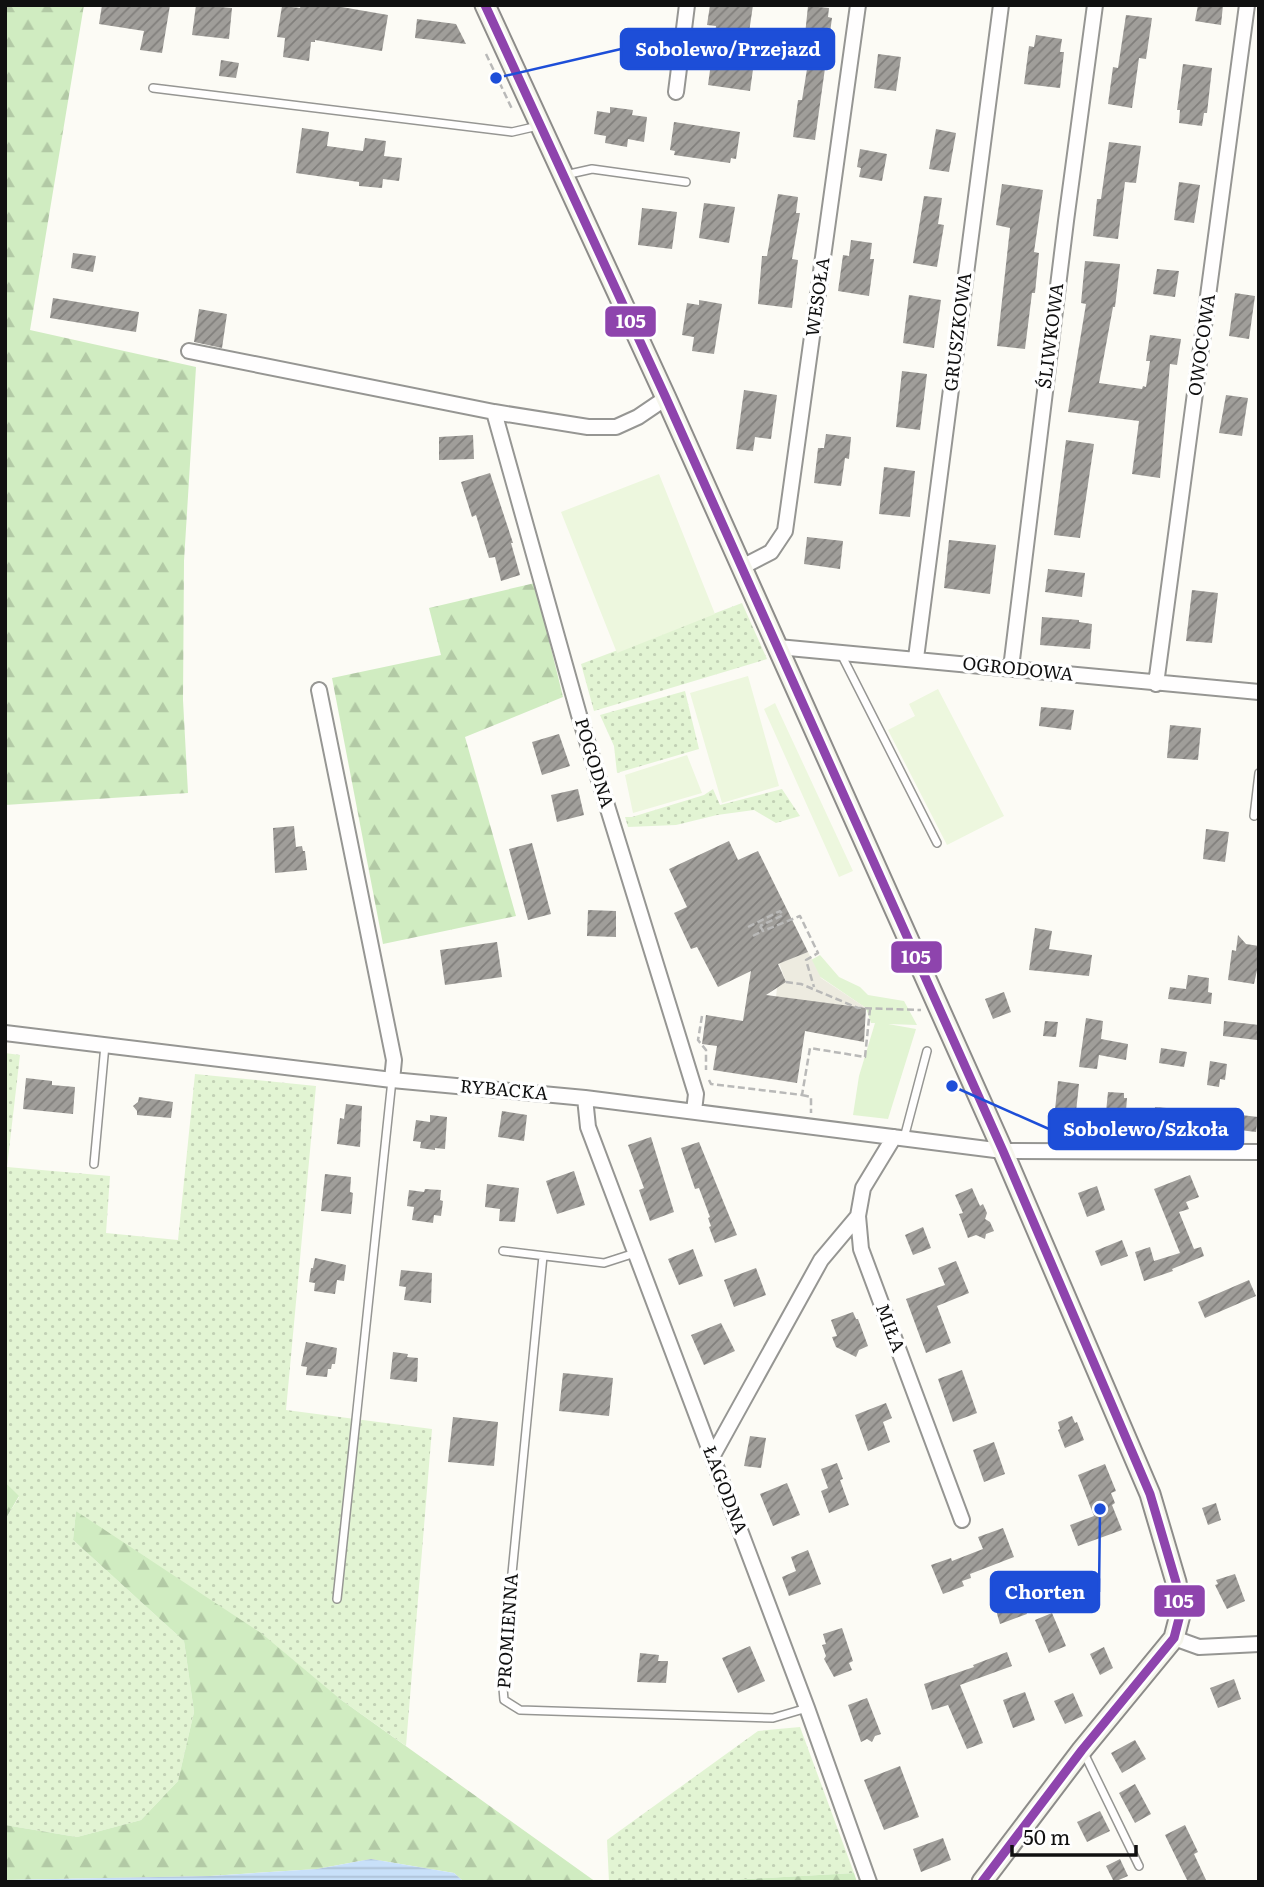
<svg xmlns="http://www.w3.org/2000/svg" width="1264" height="1887" font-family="Literata,serif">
	<defs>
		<pattern id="grass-dots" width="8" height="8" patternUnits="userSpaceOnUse" patternTransform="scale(1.75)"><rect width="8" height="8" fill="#e2f4d3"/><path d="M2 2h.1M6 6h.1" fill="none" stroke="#c1d0b4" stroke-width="1.8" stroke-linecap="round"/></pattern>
		<pattern id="forest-firs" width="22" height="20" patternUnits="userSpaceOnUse" patternTransform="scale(1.75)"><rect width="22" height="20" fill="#d0ecc1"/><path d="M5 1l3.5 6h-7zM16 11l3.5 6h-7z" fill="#b2c9a5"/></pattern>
		<pattern id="water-rules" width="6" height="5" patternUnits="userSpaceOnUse" patternTransform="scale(1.75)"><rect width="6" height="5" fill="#c8e0f9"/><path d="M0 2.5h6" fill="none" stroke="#abbfd4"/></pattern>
		<pattern id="building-hatch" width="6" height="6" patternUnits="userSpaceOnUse" patternTransform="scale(1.75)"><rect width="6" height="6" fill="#a09e9a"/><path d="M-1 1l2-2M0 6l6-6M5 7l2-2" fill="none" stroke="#817f7c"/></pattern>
	</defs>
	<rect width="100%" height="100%" fill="#fcfbf5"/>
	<path fill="url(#grass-dots)" d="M742 603 767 659 594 711 581 664Z
		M685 691 699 749 617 773 614 746 600 715Z
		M713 789 720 805 782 789 800 816 776 823 754 810 717 815 676 825 628 827 625 817H632L704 795Z
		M5 1053 20 1055 7 1167 110 1176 106 1233 178 1240 195 1074 316 1086 286 1410 432 1429 406 1746 76 1511 73 1540 184 1641 194 1712 178 1781 141 1820 77 1837 5 1825V1520L19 1497 5 1482Z
		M800 1727 854 1873 695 1882H609L607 1840 758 1731Z"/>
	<path fill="url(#forest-firs)" d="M5 5H84L30 330 196 367 184 561 183 700 188 793 5 805Z
		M535 583 563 697 465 737 516 916 383 944 332 678 441 655 429 608Z
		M5 1482 19 1496 5 1520Z
		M76 1511 261 1633 340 1699 596 1882H464L454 1873 371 1859 317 1869 210 1876 5 1880V1825L77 1837 141 1820 178 1781 194 1712 184 1641 73 1540Z
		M854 1873 857 1882H695Z"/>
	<path fill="#e2f4d3" d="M820 955 839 977 860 987 868 995 904 1001 917 1025 888 1024 916 1029 888 1119 853 1115 859 1076 875 1023H871L866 1008 819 976 811 960Z"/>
	<path fill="#edf7de" d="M659 474 715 614 617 653 561 512Z
		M748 676 779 786 722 803 690 693Z
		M938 689 1004 816 947 845 888 730 915 716 909 704Z
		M775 703 853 871 839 877 764 709Z
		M687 755 702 793 633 813 625 775Z"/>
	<path fill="#edebe0" d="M808 952 821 978 866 1008 776 997 777 988 786 982 779 963Z"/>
	<path fill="url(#water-rules)" d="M371 1859 454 1873 464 1882H5V1880L210 1876 317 1869Z"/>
	<path fill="url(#building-hatch)" d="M102 5H170L162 53 140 50 144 31 99 24Z
		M196 5 232 8 229 39 192 35Z
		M301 5H330L388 15 382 51 315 40V42H311L309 61 283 57 285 38 277 37 282 6 300 8Z
		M710 5H753L746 53 755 55 750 91 708 85 716 26 707 25Z
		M1198 5H1223L1221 25 1195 21Z
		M808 6 829 8 828 17 832 18 815 140 793 137 798 100H802L807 69 793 67 796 42 804 44Z
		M1126 15 1152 18 1146 59 1139 58 1132 108 1108 104 1113 67 1118 68Z
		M417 19 456 24 466 44 415 38Z
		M1036 35 1062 39 1060 52H1064L1060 88 1024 84 1029 46 1034 47Z
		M878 54 901 57 896 91 874 88Z
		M221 60 239 63 236 78 219 76Z
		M1183 64 1212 68 1207 113H1204L1202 126 1179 123 1180 110H1177Z
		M610 107 633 110 632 115 647 117 644 142 628 139 627 147 605 143 606 136 594 134 597 111 610 113Z
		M674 122 740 132 736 159 731 158 730 163 674 155 675 151 670 150Z
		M302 128 329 132 327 146 363 151 365 138 386 141 384 156 402 158 399 181 383 179 382 188 359 186V182L296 173Z
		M936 129 956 133 949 172 929 169Z
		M1109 142 1141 146 1136 183 1125 182 1118 239 1093 236 1097 199H1101Z
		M860 149 887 154 882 181 859 177 861 168 857 167Z
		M1179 182 1200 185 1194 223 1174 220Z
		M1002 184 1043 190 1034 252 1039 253 1035 293H1032L1025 349 997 346 1010 228 996 225Z
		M778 194 798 197 796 213H800L792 259 798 260 792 308 758 304 762 256H767Z
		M924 196 942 198 938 224 944 225 937 267 913 263Z
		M704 203 735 207 729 243 699 238Z
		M642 208 677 212 672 249 638 245Z
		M851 240 872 243 870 259H874L869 296 838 291 843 255 849 256Z
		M73 253 96 256 93 272 71 268Z
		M1085 261 1120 264 1115 307H1113L1099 383 1142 389 1143 386 1146 387 1150 361H1146L1150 335 1181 339 1177 365 1170 364 1160 478 1132 474 1139 421 1068 412 1086 304 1081 303Z
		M1157 269 1179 271 1175 297 1153 294Z
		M1235 293 1255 296 1249 339 1229 336Z
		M909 295 941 300 934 348 903 343Z
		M53 298 139 312 136 332 50 318Z
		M699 300 722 304 714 354 692 351 694 337 682 335 687 303 699 305Z
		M199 309 227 314 222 348 194 342Z
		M902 371 927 374 920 430 896 427Z
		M744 390 777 395 771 439 755 437 753 451 736 449Z
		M1226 395 1248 398 1242 436 1219 433Z
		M826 434 851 437 849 459 845 458 841 486 814 483 818 448H824Z
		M473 435 474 459 439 460V437Z
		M1066 440 1094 444 1080 538 1054 535Z
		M884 467 915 471 910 517 879 514Z
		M490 473 513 543H511L520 575 501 581 495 557 489 558 476 515 472 517 461 482Z
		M807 537 843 541 840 569 804 564Z
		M949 540 996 545 990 594 944 588Z
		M1048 569 1085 573 1082 597 1045 592Z
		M1192 590 1218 593 1212 643 1186 641Z
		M1042 617 1079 620V622L1092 624 1090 649 1040 645Z
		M1041 707 1074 710 1071 730 1039 726Z
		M1170 725 1201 728 1198 760 1167 758Z
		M559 734 570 766 542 775 532 742Z
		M578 789 584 815 557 822 551 795Z
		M294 826 296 847 302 846 303 851H305L307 870 275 873 273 828Z
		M1206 829 1229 832 1225 862 1203 859Z
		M729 841 738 860 758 851 808 952 778 964 786 982 766 995 866 1008 864 1042 805 1031 797 1083 713 1070 717 1046 702 1044 706 1015 743 1021 751 971 718 987 697 947 691 949 674 913 687 907 669 869Z
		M532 843 551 914 528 920 509 849Z
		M588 910 616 911V937L587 936Z
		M1035 928 1052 931 1049 949 1092 955 1089 976 1029 970Z
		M1238 935 1246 944 1259 946V961L1254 984 1228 980 1232 950 1236 951Z
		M497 942 502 977 445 985 440 950Z
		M1188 975 1209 978 1208 992 1212 993 1211 1004 1168 999 1170 987 1186 989Z
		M1004 992 1011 1012 993 1019 985 999Z
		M1086 1018 1103 1021 1101 1039 1128 1044 1126 1060 1099 1055 1097 1069 1079 1067Z
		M1045 1021 1058 1022 1056 1037 1043 1036Z
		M1224 1021 1259 1025 1257 1040 1223 1036Z
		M1161 1048 1187 1052 1184 1067 1159 1063Z
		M1210 1061 1227 1064 1225 1080 1220 1079 1219 1087 1207 1085Z
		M26 1078 52 1081V1085L75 1087 73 1114 23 1109Z
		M1058 1081 1079 1084 1075 1121 1054 1119Z
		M1108 1092 1124 1093V1098H1127L1125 1124 1105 1122Z
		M139 1097 173 1102 171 1118 137 1115V1111L133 1106 138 1102Z
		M346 1104 362 1106 360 1147 337 1144 340 1118 344 1119Z
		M1155 1107 1178 1109 1176 1129 1153 1127Z
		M502 1111 527 1115 524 1141 498 1137Z
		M1233 1114 1258 1117 1256 1132 1231 1129Z
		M430 1115 447 1117 445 1149 435 1148V1150L420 1148 421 1142 413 1141 416 1120 430 1122Z
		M651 1137 674 1212 650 1221 639 1190 644 1188 628 1145Z
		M699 1142 737 1235 715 1243 709 1227 711 1226 708 1218 710 1217 699 1188 695 1189 681 1148Z
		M574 1171 585 1205 557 1214 546 1181Z
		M325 1174 351 1177 350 1192 353 1193 351 1214 321 1211Z
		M1190 1175 1199 1197 1186 1202 1189 1209 1179 1212 1194 1249 1201 1247 1204 1256 1172 1269 1173 1271 1144 1281 1135 1252 1150 1247 1154 1261 1180 1253 1154 1189Z
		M487 1184 519 1188 515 1222 499 1221 500 1209 485 1207Z
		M1097 1186 1105 1210 1087 1217 1078 1193Z
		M972 1188 980 1206 983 1204 987 1213 985 1219 990 1222 994 1231 986 1234 985 1239 976 1235 968 1238 959 1214 963 1213 955 1195Z
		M425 1189 441 1190 440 1200 443 1201 441 1216 434 1215 433 1223 412 1220 414 1207 407 1206 409 1190 424 1192Z
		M923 1227 931 1248 913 1255 905 1235Z
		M1122 1240 1128 1256 1101 1266 1095 1251Z
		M693 1249 703 1276 679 1285 668 1259Z
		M315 1258 346 1265 344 1281 337 1280 335 1294 314 1291 315 1283 309 1282 311 1268H313Z
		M956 1261 969 1293 937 1306 951 1343 926 1353 906 1299 945 1285 938 1268Z
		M756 1268 766 1295 734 1307 724 1280Z
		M401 1270 432 1273 431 1303 404 1300 406 1287 399 1286Z
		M1249 1280 1256 1296 1205 1318 1198 1302Z
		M853 1312 856 1319H858L868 1346 859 1350 856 1357 836 1347 832 1337 837 1336 831 1320Z
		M721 1323 735 1351 704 1365 691 1335Z
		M306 1342 337 1348 335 1364H332L331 1369H328L327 1377 306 1375 307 1367 301 1366Z
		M393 1352 408 1354 407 1357 418 1358 417 1382 390 1379Z
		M962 1370 977 1413 953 1422 938 1379Z
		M563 1373 613 1378 609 1416 559 1411Z
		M886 1403 892 1418 883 1422 890 1442 868 1451 855 1415Z
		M1072 1416 1075 1423 1077 1422 1084 1440 1065 1448 1058 1430 1060 1429 1058 1422Z
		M453 1417 498 1422 494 1466 448 1462Z
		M750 1436 766 1438 761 1468 744 1466Z
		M994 1442 1005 1474 984 1482 973 1450Z
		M837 1463 843 1479 840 1480 849 1505 829 1513 821 1491 828 1488 821 1469Z
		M1105 1464 1116 1491 1111 1493 1115 1503 1112 1505 1122 1530 1078 1546 1070 1525 1094 1516 1078 1475Z
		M787 1483 800 1515 773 1526 760 1494Z
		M1216 1503 1221 1520 1208 1525 1202 1508Z
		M1003 1528 1014 1557 970 1574 971 1578 962 1581 964 1586 943 1594 931 1565 951 1558 952 1561 983 1549 978 1537Z
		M808 1550 821 1584 789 1596 782 1577 796 1571 791 1557Z
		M1235 1574 1245 1601 1227 1609 1215 1585 1218 1584 1216 1580Z
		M1021 1598 1027 1614 1000 1624 995 1607Z
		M1052 1613 1066 1646 1049 1653 1035 1620Z
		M842 1628 853 1661 849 1663 852 1670 834 1677 824 1659 826 1656 822 1645 826 1644 823 1634Z
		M750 1646 765 1681 738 1693 722 1658Z
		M1104 1647 1113 1668 1100 1675 1090 1654Z
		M1007 1652 1012 1666 960 1685 983 1743 967 1749 948 1705 932 1710 924 1684 974 1667 973 1665Z
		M640 1653 659 1655 658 1661H668L666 1683 637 1682Z
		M1234 1679 1241 1699 1218 1708 1210 1688Z
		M1025 1692 1035 1720 1013 1728 1003 1700Z
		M1073 1693 1083 1716 1065 1724 1054 1701Z
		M867 1698 881 1734 875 1736 872 1742 867 1739 861 1742 848 1705Z
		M1135 1740 1146 1759 1122 1773 1111 1753Z
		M900 1766 919 1817 884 1830 864 1780Z
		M1135 1784 1151 1814 1135 1823 1119 1793Z
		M1100 1811 1110 1831 1087 1842 1077 1822Z
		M1185 1825 1198 1852 1194 1854 1207 1882H1188L1165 1835Z
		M943 1838 951 1860 921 1872 913 1849Z
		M1120 1859 1128 1876 1114 1882 1106 1866Z"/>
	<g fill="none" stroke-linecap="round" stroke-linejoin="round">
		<g stroke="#969693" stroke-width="10">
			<path id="lane" d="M153 88 512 132 538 126
				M565 175 592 169 686 182
				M840 652 937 843
				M1254 816 1259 773
				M904 1138 927 1051
				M94 1164 105 1045
				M503 1251 604 1263 635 1253
				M543 1256 502 1676 504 1700 520 1710 773 1718 807 1708
				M337 1599 392 1080
				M1083 1751 1139 1866"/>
		</g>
		<g stroke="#969693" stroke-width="18">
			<path id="street" d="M676 92 687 5
				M189 351 494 412 588 427H616L638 417 666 398
				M494 412 579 715 696 1094 694 1111
				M742 567 771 552 785 531 858 5
				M778 647 1259 692
				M916 658 1001 5
				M1011 668 1066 221 1095 5
				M1156 684 1247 5
				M319 690 394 1060 392 1080
				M5 1033 392 1080 585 1098 1003 1151 1259 1152
				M585 1098 588 1127 807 1708 869 1882
				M894 1137 863 1188 858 1216 861 1249 962 1520
				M712 1457 821 1260 858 1216
				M1174 1638 1199 1647 1259 1644"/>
		</g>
		<g stroke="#8d8c8a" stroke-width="23">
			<path id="secondary" d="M485 5 666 398 1003 1151 1150 1494 1176 1582 1181 1611 1174 1638 1082 1750 982 1882"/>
		</g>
		<path stroke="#b9b9b8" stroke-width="2.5" stroke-dasharray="7 3.5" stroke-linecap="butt" d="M486 54 512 109
			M760 926 763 931 800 916 818 953 806 960 814 987
			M748 927 780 911 783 915 760 926
			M753 936 762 931
			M786 982 801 984 858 1008 921 1010
			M702 1016 698 1040 706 1050V1070
			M709 1080 711 1084 802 1095 810 1048 865 1057 870 1009
			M802 1095 811 1097V1113"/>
		<use href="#lane" stroke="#fffefe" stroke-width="7"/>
		<use href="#street" stroke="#fffefe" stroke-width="14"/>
		<use href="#secondary" stroke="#f5f5eb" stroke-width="19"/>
		<g stroke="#fff" stroke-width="14">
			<path id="bus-1" d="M485 5 666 398 1003 1151 1150 1494 1176 1582 1181 1611 1174 1638 1082 1750 982 1882"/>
		</g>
		<use href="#bus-1" stroke="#8e44ad" stroke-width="9"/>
	</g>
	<g text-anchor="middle" stroke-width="7" stroke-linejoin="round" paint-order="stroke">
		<g font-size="18" fill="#101010" stroke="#fff">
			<text transform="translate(818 297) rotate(-82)" y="6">WESOŁA</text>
			<text transform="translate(958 332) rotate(-83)" y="6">GRUSZKOWA</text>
			<text transform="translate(1051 336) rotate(-83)" y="6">ŚLIWKOWA</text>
			<text transform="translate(1202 345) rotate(-82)" y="6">OWOCOWA</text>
			<text transform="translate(1018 669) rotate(6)" y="6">OGRODOWA</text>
			<text transform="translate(594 763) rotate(73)" y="6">POGODNA</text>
			<text transform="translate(504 1090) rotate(5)" y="6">RYBACKA</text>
			<text transform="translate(890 1328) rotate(69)" y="6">MIŁA</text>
			<text transform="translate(725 1490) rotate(69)" y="6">ŁAGODNA</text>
			<text transform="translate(508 1631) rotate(-86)" y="6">PROMIENNA</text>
		</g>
	</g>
	<path fill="none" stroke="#1d4ed8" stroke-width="2.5" d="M496 78L621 49M952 1086L1049 1129M1100 1509L1099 1592"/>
	<g fill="#1d4ed8" stroke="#fff" stroke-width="2.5">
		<circle cx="496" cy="78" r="7"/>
		<circle cx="952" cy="1086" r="7"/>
		<circle cx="1100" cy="1509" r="7"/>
	</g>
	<g fill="#1d4ed8" stroke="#1d4ed8" stroke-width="2.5">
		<rect x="621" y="29" width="213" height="40" rx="7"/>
		<rect x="1049" y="1109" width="194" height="40" rx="7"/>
		<rect x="991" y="1572" width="108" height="40" rx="7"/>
	</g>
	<g font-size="19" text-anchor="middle" font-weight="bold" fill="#fff">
		<text x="728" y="56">Sobolewo/Przejazd</text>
		<text x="1146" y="1136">Sobolewo/Szkoła</text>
		<text x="1045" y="1599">Chorten</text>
	</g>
	<g stroke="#fff" stroke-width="2.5">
		<rect x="604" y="305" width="53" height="33" rx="7" fill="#8e44ad"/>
		<rect x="890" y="940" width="53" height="34" rx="7" fill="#8e44ad"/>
		<rect x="1153" y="1584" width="53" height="34" rx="7" fill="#8e44ad"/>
	</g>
	<g font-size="19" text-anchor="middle" font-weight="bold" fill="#fff">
		<text x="631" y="328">105</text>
		<text x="916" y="964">105</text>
		<text x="1179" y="1608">105</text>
	</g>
	<rect width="1264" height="1887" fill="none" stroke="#101010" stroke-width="14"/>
	<path d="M1012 1845v10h124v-10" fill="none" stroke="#101010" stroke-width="3.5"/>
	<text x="1023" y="1845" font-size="21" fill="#101010" stroke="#ffffff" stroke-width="5" paint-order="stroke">50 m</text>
</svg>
